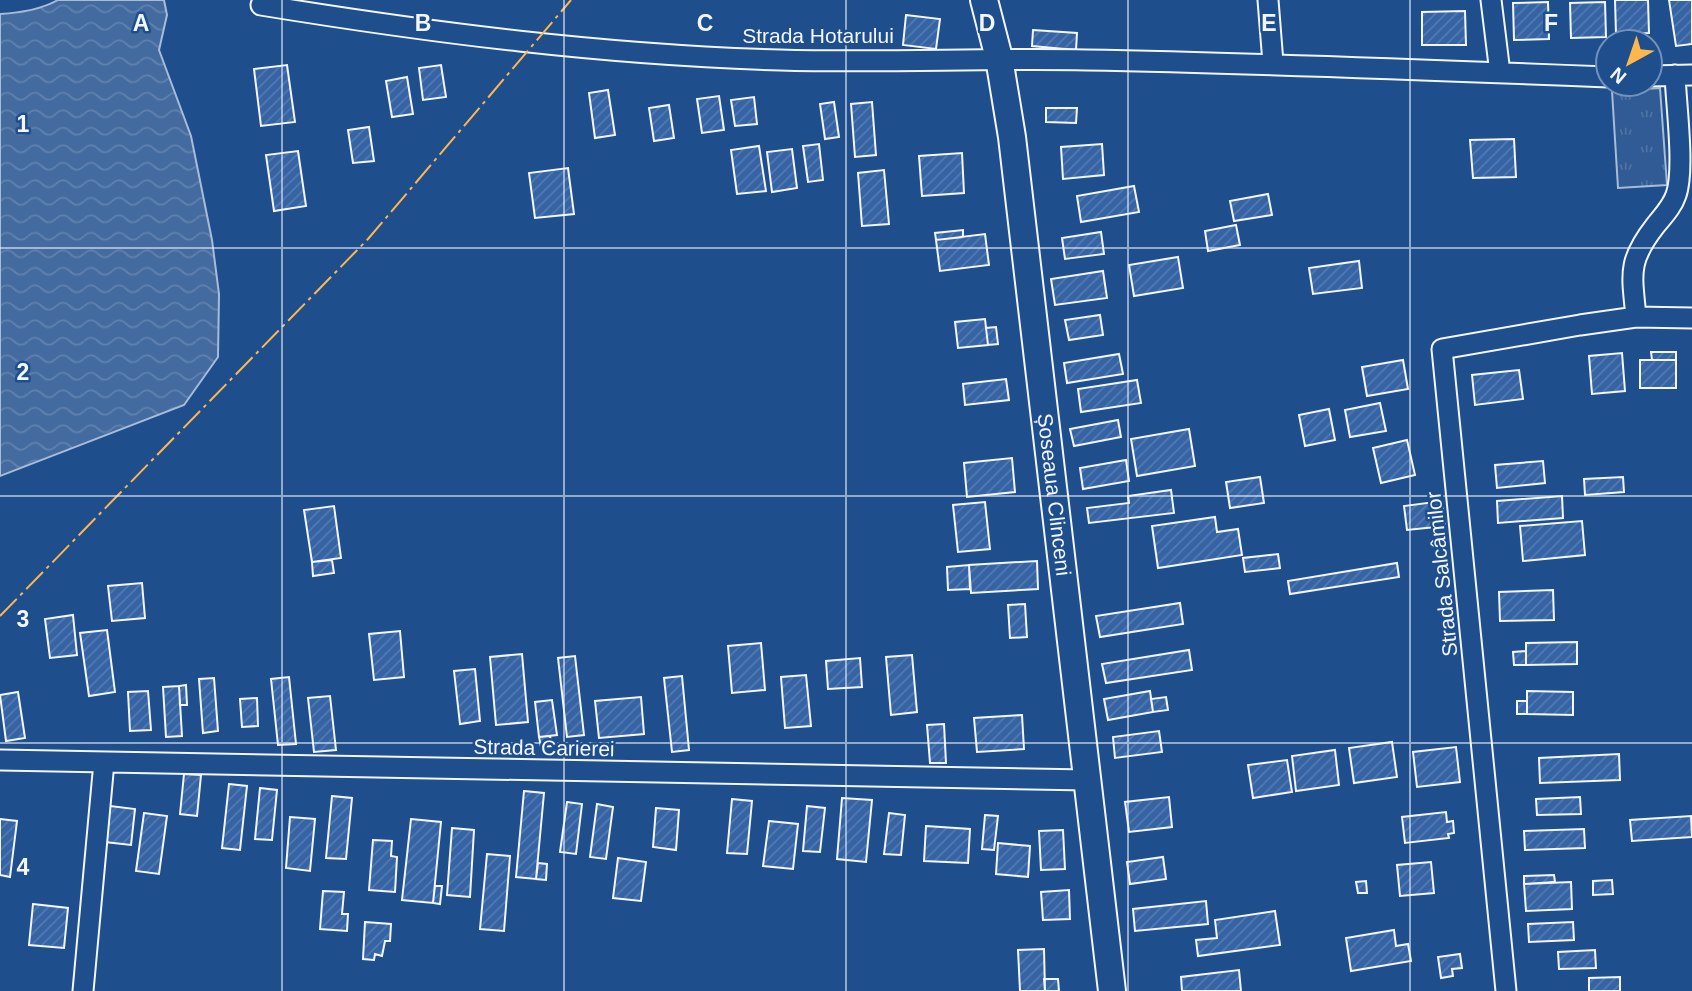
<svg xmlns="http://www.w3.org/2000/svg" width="1692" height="991" font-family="Arial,sans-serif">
	<defs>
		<pattern id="park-tufts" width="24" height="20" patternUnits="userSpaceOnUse" patternTransform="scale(1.75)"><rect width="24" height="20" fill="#305b95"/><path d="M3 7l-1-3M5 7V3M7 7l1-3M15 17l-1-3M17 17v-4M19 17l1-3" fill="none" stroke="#4e73a5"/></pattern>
		<pattern id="water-waves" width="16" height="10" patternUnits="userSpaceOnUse" patternTransform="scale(1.75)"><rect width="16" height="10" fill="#446ba0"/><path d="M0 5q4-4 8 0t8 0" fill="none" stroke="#5f81ae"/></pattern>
		<pattern id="building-hatch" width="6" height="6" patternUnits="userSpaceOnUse" patternTransform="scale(1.75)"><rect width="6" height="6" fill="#3563a3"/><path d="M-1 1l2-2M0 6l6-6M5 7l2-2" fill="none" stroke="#537ab1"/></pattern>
	</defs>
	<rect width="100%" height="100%" fill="#1f4e8c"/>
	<path fill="url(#park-tufts)" stroke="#a8bbd7" stroke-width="2" d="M1660 88 1667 185 1618 188 1612 91Z"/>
	<path fill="url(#water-waves)" stroke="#a8bbd7" stroke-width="2" d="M58 0H164L167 15 159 50 191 136 212 240 219 294 218 357 184 405 0 476V14C20 13 40 10 58 0Z"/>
	<path fill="url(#building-hatch)" stroke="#f2f6ff" stroke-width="2" d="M1615 0H1648L1649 33 1616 34Z
		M1669 0H1692V44L1676 46Z
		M1548 2 1549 39 1514 40 1513 3Z
		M1605 2 1606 37 1571 38 1570 3Z
		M1465 11 1466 45H1422V12Z
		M906 15 940 19 936 49 903 45Z
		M1033 30 1077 33 1076 50 1032 46Z
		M287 65 295 122 261 126 254 69Z
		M441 65 446 97 423 100 419 68Z
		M407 77 413 114 392 117 386 81Z
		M608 90 615 135 595 138 589 93Z
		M719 96 724 130 702 133 697 99Z
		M754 97 757 124 735 126 731 100Z
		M834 102 839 137 825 139 820 104Z
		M872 102 876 155 855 157 851 104Z
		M669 105 674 138 654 141 649 108Z
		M1046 108H1077L1076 123 1046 122Z
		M369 127 374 161 353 163 348 130Z
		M1514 139 1516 177 1473 178 1470 140Z
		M819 144 823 180 808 182 803 146Z
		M1102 144 1104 175 1063 179 1061 147Z
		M759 146 766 191 737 194 731 150Z
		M792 149 797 188 772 192 767 152Z
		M298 151 306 206 274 211 266 155Z
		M962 153 964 193 922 196 919 156Z
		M568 168 574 214 535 218 529 173Z
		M884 170 889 224 862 226 858 173Z
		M1134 186 1139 212 1081 222 1077 196Z
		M1268 194 1272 215 1234 221 1230 201Z
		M1236 225 1240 245 1208 251 1205 231Z
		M963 230V237L936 240 935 233Z
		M1101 232 1104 254 1065 259 1062 238Z
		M985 234 989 265 940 271 936 240Z
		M1178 257 1183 288 1134 296 1129 265Z
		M1359 261 1362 288 1313 294 1309 268Z
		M1103 271 1107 298 1055 305 1051 279Z
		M1100 315 1103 335 1069 340 1065 320Z
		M985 319 988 345 958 348 955 322Z
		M996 327 998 344 988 345 986 328Z
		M1651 352H1676V360H1652Z
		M1622 353 1625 391 1592 394 1589 356Z
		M1119 354 1123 374 1067 383 1064 363Z
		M1403 360 1408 389 1367 396 1362 367Z
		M1640 360H1676V388H1640Z
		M1519 370 1523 399 1475 405 1472 375Z
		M1006 379 1009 400 965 405 963 384Z
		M1137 380 1141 403 1081 412 1078 389Z
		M1380 403 1386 431 1350 437 1345 410Z
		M1329 409 1335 440 1305 446 1299 415Z
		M1118 420 1121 437 1074 446 1070 429Z
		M1189 429 1195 466 1137 476 1131 439Z
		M1407 440 1415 475 1381 483 1373 448Z
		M1012 458 1015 492 967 497 964 463Z
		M1126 460 1129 481 1083 489 1080 468Z
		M1543 461 1545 483 1497 488 1495 465Z
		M1260 477 1264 503 1230 508 1226 482Z
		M1623 477 1624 492 1585 495 1584 479Z
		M1171 490 1174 513 1089 523 1087 508 1129 503 1128 496Z
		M1562 496 1563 518 1498 523 1497 501Z
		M1442 501 1445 526 1407 530 1404 506Z
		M985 502 990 549 958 552 953 505Z
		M334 506 341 558 312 562 304 510Z
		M1215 517 1217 532 1238 529 1242 555 1158 568 1152 526Z
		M1582 521 1585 555 1523 561 1520 526Z
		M1278 554 1280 568 1245 572 1243 558Z
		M332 560 334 573 313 576 312 562Z
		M1037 561 1038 589 971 593 969 565Z
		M1397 563 1399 577 1290 594 1288 581Z
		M969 565 970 589 948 590 947 567Z
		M142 583 145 618 112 621 108 586Z
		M1553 590 1554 620 1500 621 1499 592Z
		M1180 603 1183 624 1100 637 1096 616Z
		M1025 604 1027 637 1010 638 1008 605Z
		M73 615 77 655 50 658 45 619Z
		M107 630 115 692 89 696 80 633Z
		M400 631 404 677 374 680 369 634Z
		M1577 642V664L1526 665V643Z
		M761 643 765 690 732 693 728 646Z
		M1189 650 1192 670 1106 683 1102 664Z
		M1526 651V665H1514L1513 652Z
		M522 654 528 722 496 725 490 657Z
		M912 655 917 712 891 715 886 657Z
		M575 656 584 735 567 737 558 658Z
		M860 658 862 687 828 689 826 661Z
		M475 669 480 721 460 724 454 671Z
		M806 675 811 726 785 728 781 677Z
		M682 676 689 750 672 752 664 678Z
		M289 677 296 744 278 745 271 679Z
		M214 678 218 731 203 733 199 679Z
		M186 685 187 705H180L179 686Z
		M179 686 182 736 166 737 163 687Z
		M148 691 151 730 130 731 128 692Z
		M1150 691 1153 712 1108 720 1104 699Z
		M1527 691 1573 692V715L1527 714Z
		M18 692 25 738 6 741 0 695Z
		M330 696 336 750 314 752 308 698Z
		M641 697 644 734 599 738 595 701Z
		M1166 697 1168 710 1153 712 1151 699Z
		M257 698 258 726 242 727 240 699Z
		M552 700 557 735 539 737 535 702Z
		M1517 701H1527V714H1517Z
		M1022 715 1024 749 977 752 974 718Z
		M944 724 946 763H930L927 725Z
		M1159 731 1162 752 1115 758 1113 737Z
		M550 736 552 746 541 747 539 737Z
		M1392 742 1397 777 1354 783 1349 748Z
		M1456 747 1460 782 1417 787 1413 752Z
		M1335 750 1339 785 1296 791 1292 756Z
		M1619 754 1620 780 1540 783 1539 758Z
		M1287 760 1292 792 1253 798 1248 765Z
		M184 774 201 775 197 816 180 814Z
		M229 784 247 786 240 850 222 848Z
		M260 788 277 790 272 840 255 839Z
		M524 791 544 793 536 879 516 877Z
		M332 796 352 798 346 859 326 858Z
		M1169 797 1172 827 1129 832 1125 802Z
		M1580 797 1581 814 1537 815 1536 799Z
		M842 798 872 800 866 862 837 859Z
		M732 799 752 801 747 854 727 853Z
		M567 802 582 804 576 854 560 852Z
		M597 804 613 807 606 859 590 857Z
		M110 806 135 809 131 845 105 842Z
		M807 806 825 808 820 852 803 851Z
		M656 808 679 810 676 850 653 847Z
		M1446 812 1447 822 1453 821 1454 833 1448 834 1449 838 1405 843 1402 817Z
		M144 813 167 816 159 874 136 871Z
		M889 813 905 815 901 855 884 854Z
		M985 815 998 816 994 850 982 849Z
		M1691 816 1692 837 1632 841 1630 820Z
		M290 817 315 819 310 871 286 868Z
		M0 819 17 821 10 877 0 875Z
		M411 819 441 822 433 903 402 900Z
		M769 821 798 824 793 869 763 866Z
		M926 826 970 829 968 863 924 861Z
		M452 828 474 830 470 897 447 895Z
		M1584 829 1585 848 1525 850 1524 831Z
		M1063 830 1065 869 1041 870 1039 831Z
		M373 840 392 841 391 856 397 857 395 892 369 890Z
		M998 843 1030 846 1028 877 996 874Z
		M487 854 510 856 504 931 480 929Z
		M1163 857 1166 879 1130 884 1127 862Z
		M618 858 646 862 641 901 613 898Z
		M1431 862 1434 893 1400 896 1397 865Z
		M538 863 547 864 546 880 536 879Z
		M1554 875 1555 882 1524 884V876Z
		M1612 880 1613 894 1593 895V881Z
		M1366 881 1367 893H1358L1356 882Z
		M1571 882 1572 909 1526 911 1524 884Z
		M435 886H442L440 904 433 903Z
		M1069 890 1070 919 1043 920 1041 892Z
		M323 891 344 892 342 914H348L347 931 320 929Z
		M1206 901 1208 924 1135 931 1133 909Z
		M33 904 68 908 64 948 29 945Z
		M1275 911 1280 945 1198 956 1196 940 1217 938 1215 920Z
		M365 922 391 924 390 941H385L382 956 375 954 374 960 363 959Z
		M1573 922 1574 940 1529 942 1528 924Z
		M1394 930 1396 946 1408 944 1411 961 1351 971 1346 938Z
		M1044 949 1045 991H1020L1018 950Z
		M1595 950 1596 968 1559 969 1558 952Z
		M1460 954 1462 968 1452 969 1453 976 1441 978 1438 957Z
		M1239 970 1241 991H1182L1181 977Z
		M1620 977V991H1589V978Z
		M1044 979H1058L1059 991H1045Z"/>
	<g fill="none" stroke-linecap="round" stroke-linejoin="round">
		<g stroke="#f2f6ff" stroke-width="23">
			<path id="minor" d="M1268 0 1273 63
				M1491 0 1500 73
				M261 5C433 33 606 55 780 60 882 63 984 58 1086 60 1260 63 1434 70 1608 77
				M1650 76 1692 75
				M1636 317C1632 274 1627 262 1655 226 1663 216 1672 207 1676 195 1685 170 1676 104 1675 75
				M0 760 1088 780
				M83 991 104 762
				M1506 991 1442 349 1580 325 1636 317 1692 318"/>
		</g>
		<g stroke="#f2f6ff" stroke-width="30">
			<g id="secondary">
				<path id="s1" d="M984 0 999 58 1012 137 1112 991"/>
			</g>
		</g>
		<use href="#minor" stroke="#1f4e8c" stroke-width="19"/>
		<use href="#secondary" stroke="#1f4e8c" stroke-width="26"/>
		<path stroke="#ffb74d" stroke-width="2" stroke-dasharray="24 5 3.5 5" stroke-linecap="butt" d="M0 616 368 239 571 0"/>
	</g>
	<path fill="none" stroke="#f2f6ff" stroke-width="2" stroke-opacity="0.55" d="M282 0V991M564 0V991M846 0V991M1128 0V991M1410 0V991M0 248H1692M0 496H1692M0 743H1692"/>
	<g text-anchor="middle" stroke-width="5" stroke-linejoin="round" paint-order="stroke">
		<g font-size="21" fill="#f2f6ff" stroke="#1f4e8c">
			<text x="818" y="43">Strada Hotarului</text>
			<text dy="7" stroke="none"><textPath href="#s1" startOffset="500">Șoseaua Clinceni</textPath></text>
			<text transform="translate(1442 574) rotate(-96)" y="7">Strada Salcâmilor</text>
			<text transform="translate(544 748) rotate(1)" y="7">Strada Carierei</text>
		</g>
	</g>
	<g font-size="23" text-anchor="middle" font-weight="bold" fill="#f2f6ff" stroke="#1f4e8c" stroke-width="5" stroke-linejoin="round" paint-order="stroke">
		<text x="141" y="31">A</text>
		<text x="423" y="31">B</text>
		<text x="705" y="31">C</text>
		<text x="987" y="31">D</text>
		<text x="1269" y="31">E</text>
		<text x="1551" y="31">F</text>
		<text x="23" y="132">1</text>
		<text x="23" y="380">2</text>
		<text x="23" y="627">3</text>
		<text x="23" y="875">4</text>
	</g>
	<g transform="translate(1629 63) rotate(220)"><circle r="33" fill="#1f4e8c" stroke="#7391ba" stroke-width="2"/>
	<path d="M0-5L12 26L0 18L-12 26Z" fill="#ffb74d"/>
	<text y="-10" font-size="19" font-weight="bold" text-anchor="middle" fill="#f2f6ff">N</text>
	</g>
</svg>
